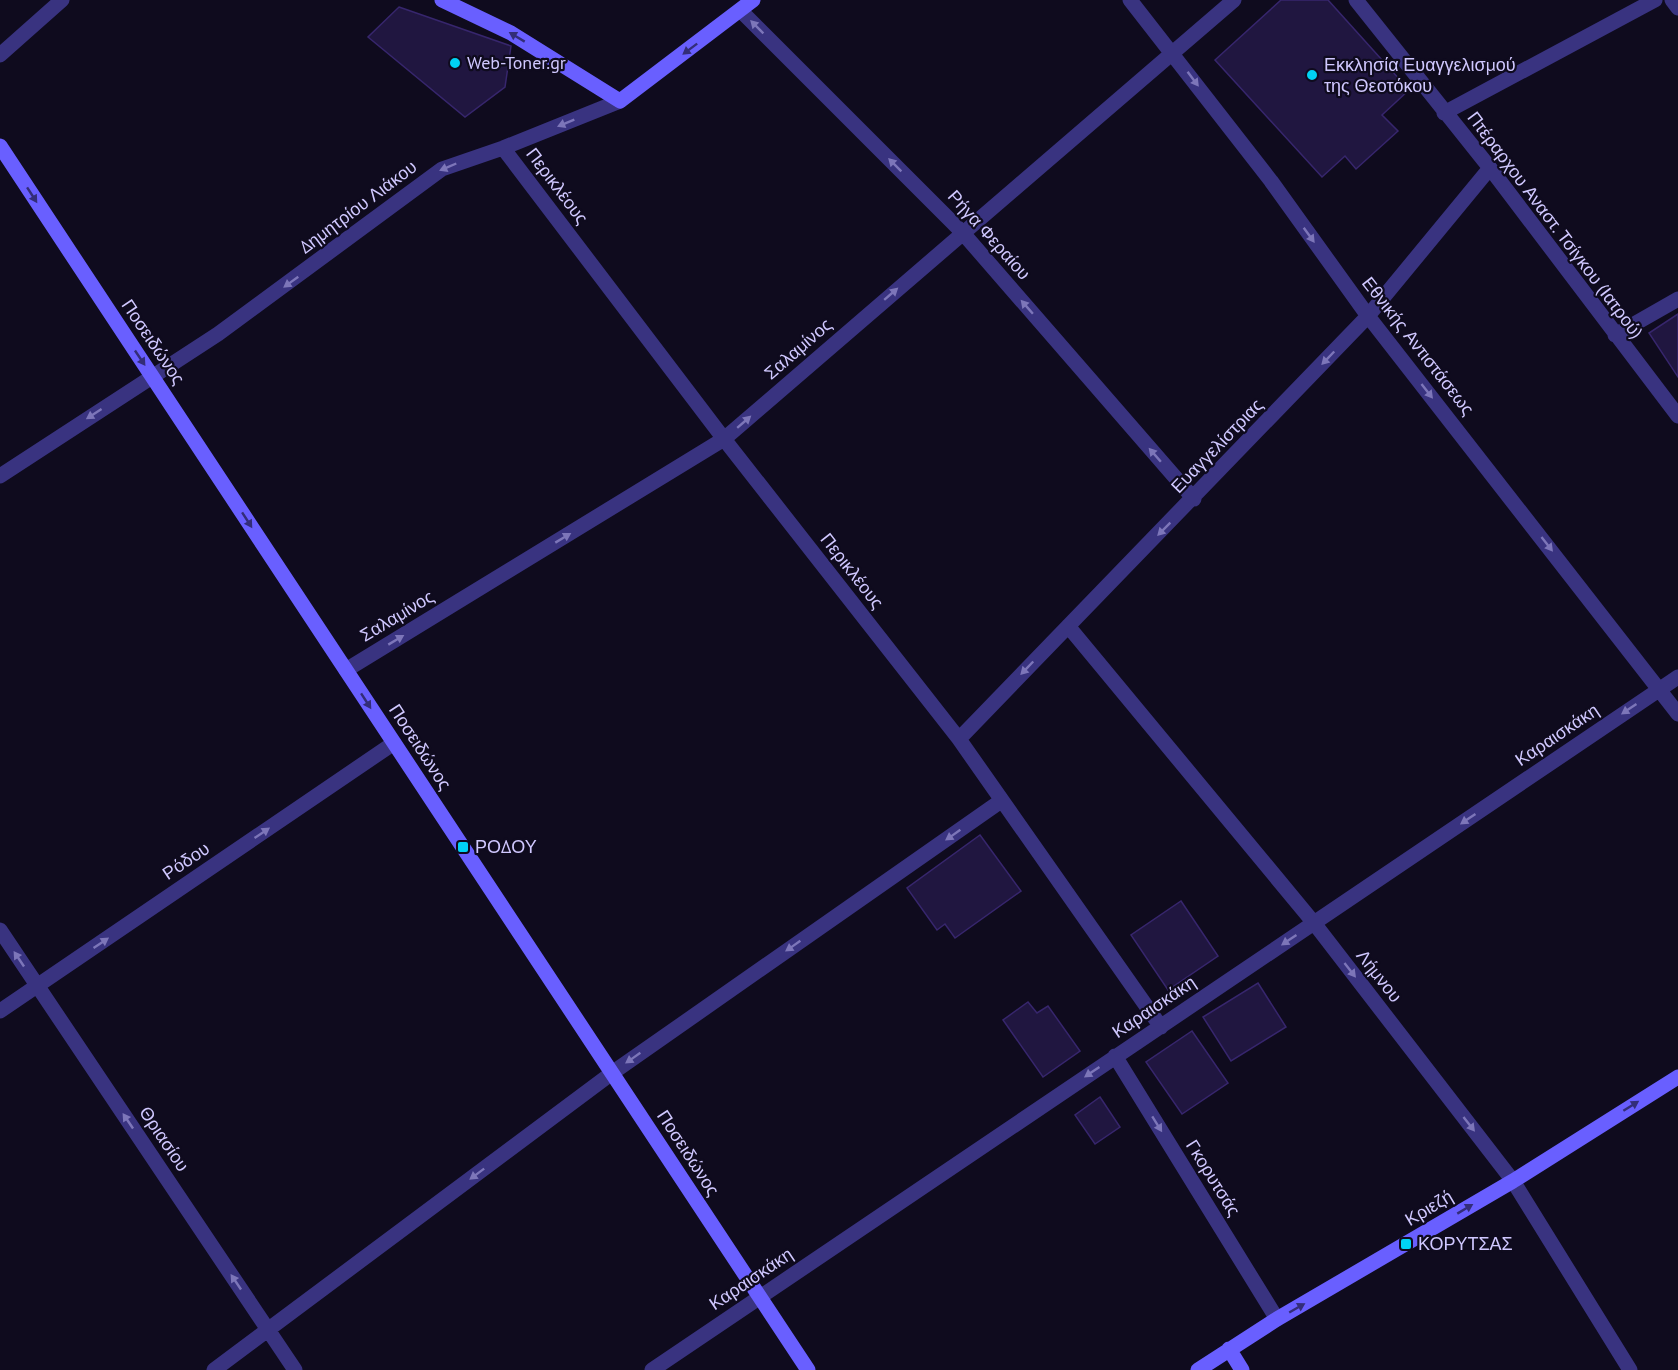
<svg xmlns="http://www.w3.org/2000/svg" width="1678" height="1370" font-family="'PT Sans',sans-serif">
	<rect width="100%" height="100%" fill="#0f0b1e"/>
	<path fill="#201640" stroke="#37266d" stroke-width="1.5" d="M1281 0H1328L1409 90 1382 115 1398 131 1356 169 1345 156 1322 177 1215 60Z
		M399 7 511 46 505 87 465 117 368 37Z
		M1678 314V377L1649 333Z
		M980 835 1021 891 955 938 945 924 937 930 907 888Z
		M1181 901 1218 956 1168 990 1131 935Z
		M1258 983 1286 1027 1231 1061 1203 1017Z
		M1028 1002 1037 1013 1048 1006 1080 1051 1043 1077 1003 1020Z
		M1192 1031 1228 1083 1182 1114 1146 1062Z
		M1100 1097 1120 1127 1095 1144 1075 1115Z"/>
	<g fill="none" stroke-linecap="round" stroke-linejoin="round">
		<path stroke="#393380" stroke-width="15" d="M1130 0 1271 181 1368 316 1678 714
			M1356 0 1490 168 1678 416
			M1672 0 1678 8
			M741 11 962 232 1194 499
			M0 55 62 0
			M1444 113 1655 0
			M503 148 724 439 959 739 1161 1027
			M1615 335 1678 299
			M0 476 218 334 442 169 503 148 620 101
			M1068 626 1314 923 1513 1181 1630 1370
			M346 670 724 439 1234 0
			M959 739 1368 316 1490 168
			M0 930 295 1370
			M0 1011 394 743
			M1115 1056 1277 1319
			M214 1370 612 1073 1001 801
			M652 1370 1678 677"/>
		<path stroke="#695fff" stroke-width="15" d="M442 0 511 33 620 101 753 0
			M0 146 808 1370
			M1229 1349 1242 1370
			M1198 1370 1277 1319 1513 1181 1678 1077"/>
	</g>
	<defs><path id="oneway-solid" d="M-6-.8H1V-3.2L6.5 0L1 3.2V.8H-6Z" transform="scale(1.5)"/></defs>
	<g fill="#7d76b9">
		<use href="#oneway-solid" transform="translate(757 27) rotate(-135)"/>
		<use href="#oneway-solid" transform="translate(1193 79) rotate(53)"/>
		<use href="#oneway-solid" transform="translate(566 123) rotate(158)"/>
		<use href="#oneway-solid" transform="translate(895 165) rotate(-135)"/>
		<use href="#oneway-solid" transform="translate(448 167) rotate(157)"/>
		<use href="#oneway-solid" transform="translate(1309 235) rotate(54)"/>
		<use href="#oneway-solid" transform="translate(291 282) rotate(144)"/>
		<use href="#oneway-solid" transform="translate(891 294) rotate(-41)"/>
		<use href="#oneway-solid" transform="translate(1027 307) rotate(-131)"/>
		<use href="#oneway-solid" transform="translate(1328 358) rotate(134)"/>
		<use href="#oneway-solid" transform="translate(1427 391) rotate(52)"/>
		<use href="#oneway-solid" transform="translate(94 414) rotate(147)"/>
		<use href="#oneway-solid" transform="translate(744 422) rotate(-41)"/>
		<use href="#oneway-solid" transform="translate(1155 455) rotate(-131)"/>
		<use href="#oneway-solid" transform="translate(1164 529) rotate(135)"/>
		<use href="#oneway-solid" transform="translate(563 538) rotate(-31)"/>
		<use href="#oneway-solid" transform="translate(1547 544) rotate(52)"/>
		<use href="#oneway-solid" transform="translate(396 640) rotate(-31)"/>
		<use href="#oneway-solid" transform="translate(1027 668) rotate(134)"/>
		<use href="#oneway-solid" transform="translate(1629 709) rotate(146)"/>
		<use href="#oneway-solid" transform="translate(1468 819) rotate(146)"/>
		<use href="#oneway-solid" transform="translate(262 833) rotate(-34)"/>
		<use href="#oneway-solid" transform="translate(953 835) rotate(145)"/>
		<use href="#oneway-solid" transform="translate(1289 940) rotate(146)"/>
		<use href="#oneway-solid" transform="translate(101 943) rotate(-34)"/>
		<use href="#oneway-solid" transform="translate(793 946) rotate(145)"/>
		<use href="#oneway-solid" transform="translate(19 959) rotate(-124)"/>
		<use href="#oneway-solid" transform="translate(1350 970) rotate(52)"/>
		<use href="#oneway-solid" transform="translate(633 1058) rotate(145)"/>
		<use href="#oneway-solid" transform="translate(1092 1072) rotate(146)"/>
		<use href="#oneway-solid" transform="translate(128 1121) rotate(-124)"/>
		<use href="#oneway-solid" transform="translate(1157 1124) rotate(58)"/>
		<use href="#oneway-solid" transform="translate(1469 1124) rotate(52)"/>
		<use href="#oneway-solid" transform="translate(477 1174) rotate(143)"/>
		<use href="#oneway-solid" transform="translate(236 1282) rotate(-124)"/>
	</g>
	<g fill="#332d78">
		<use href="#oneway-solid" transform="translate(517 37) rotate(-149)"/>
		<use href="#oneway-solid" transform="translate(690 49) rotate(143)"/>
		<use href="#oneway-solid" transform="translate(32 195) rotate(57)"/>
		<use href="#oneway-solid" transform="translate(140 358) rotate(56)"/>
		<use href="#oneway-solid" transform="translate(247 520) rotate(57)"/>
		<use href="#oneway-solid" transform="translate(366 701) rotate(57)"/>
		<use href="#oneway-solid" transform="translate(1631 1106) rotate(-32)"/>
		<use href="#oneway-solid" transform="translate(1465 1209) rotate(-31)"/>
		<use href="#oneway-solid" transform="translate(1297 1308) rotate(-30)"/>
	</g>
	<g fill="#00d2f3" stroke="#0f0b1e" stroke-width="2">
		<circle cx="455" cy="63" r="6"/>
		<circle cx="1312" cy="75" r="6"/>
		<rect x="457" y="841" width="12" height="12" rx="3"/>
		<rect x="1400" y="1238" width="12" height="12" rx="3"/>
	</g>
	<g text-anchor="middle" stroke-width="4.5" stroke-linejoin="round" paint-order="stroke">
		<g font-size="18" fill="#d0c8ff" stroke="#0f0b1e" text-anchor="start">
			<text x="467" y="69">Web-Toner.gr</text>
			<text x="1324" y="71">Εκκλησία Ευαγγελισμού<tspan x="1324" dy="21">της Θεοτόκου</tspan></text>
			<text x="475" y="853">ΡΟΔΟΥ</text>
			<text x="1418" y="1250">ΚΟΡΥΤΣΑΣ</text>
		</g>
		<g font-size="18" fill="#d0c8ff" stroke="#0f0b1e">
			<text transform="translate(557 186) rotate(53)" y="6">Περικλέους</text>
			<text transform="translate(358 207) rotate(-37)" y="6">Δημητρίου Λιάκου</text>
			<text transform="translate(1555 225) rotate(53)" y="6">Πτέραρχου Αναστ. Τσίγκου (Ιατρού)</text>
			<text transform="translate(989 235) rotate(48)" y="6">Ρήγα Φεραίου</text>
			<text transform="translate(153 342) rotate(56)" y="6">Ποσειδώνος</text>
			<text transform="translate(1418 346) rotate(52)" y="6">Εθνικής Αντιστάσεως</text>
			<text transform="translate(798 349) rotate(-41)" y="6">Σαλαμίνος</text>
			<text transform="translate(1217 446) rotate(-46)" y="6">Ευαγγελίστριας</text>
			<text transform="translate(852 571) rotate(52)" y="6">Περικλέους</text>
			<text transform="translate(397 616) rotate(-31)" y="6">Σαλαμίνος</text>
			<text transform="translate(1557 735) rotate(-34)" y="6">Καραισκάκη</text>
			<text transform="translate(420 747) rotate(57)" y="6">Ποσειδώνος</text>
			<text transform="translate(186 861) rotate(-34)" y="6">Ρόδου</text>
			<text transform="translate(1379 976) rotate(52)" y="6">Λήμνου</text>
			<text transform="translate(1154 1007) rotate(-34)" y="6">Καραισκάκη</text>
			<text transform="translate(164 1139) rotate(56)" y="6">Θριασίου</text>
			<text transform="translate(688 1153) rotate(57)" y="6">Ποσειδώνος</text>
			<text transform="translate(1213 1178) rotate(58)" y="6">Γκορυτσάς</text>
			<text transform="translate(1429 1208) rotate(-31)" y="6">Κριεζή</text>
			<text transform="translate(751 1279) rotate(-34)" y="6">Καραισκάκη</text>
		</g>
	</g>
</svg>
